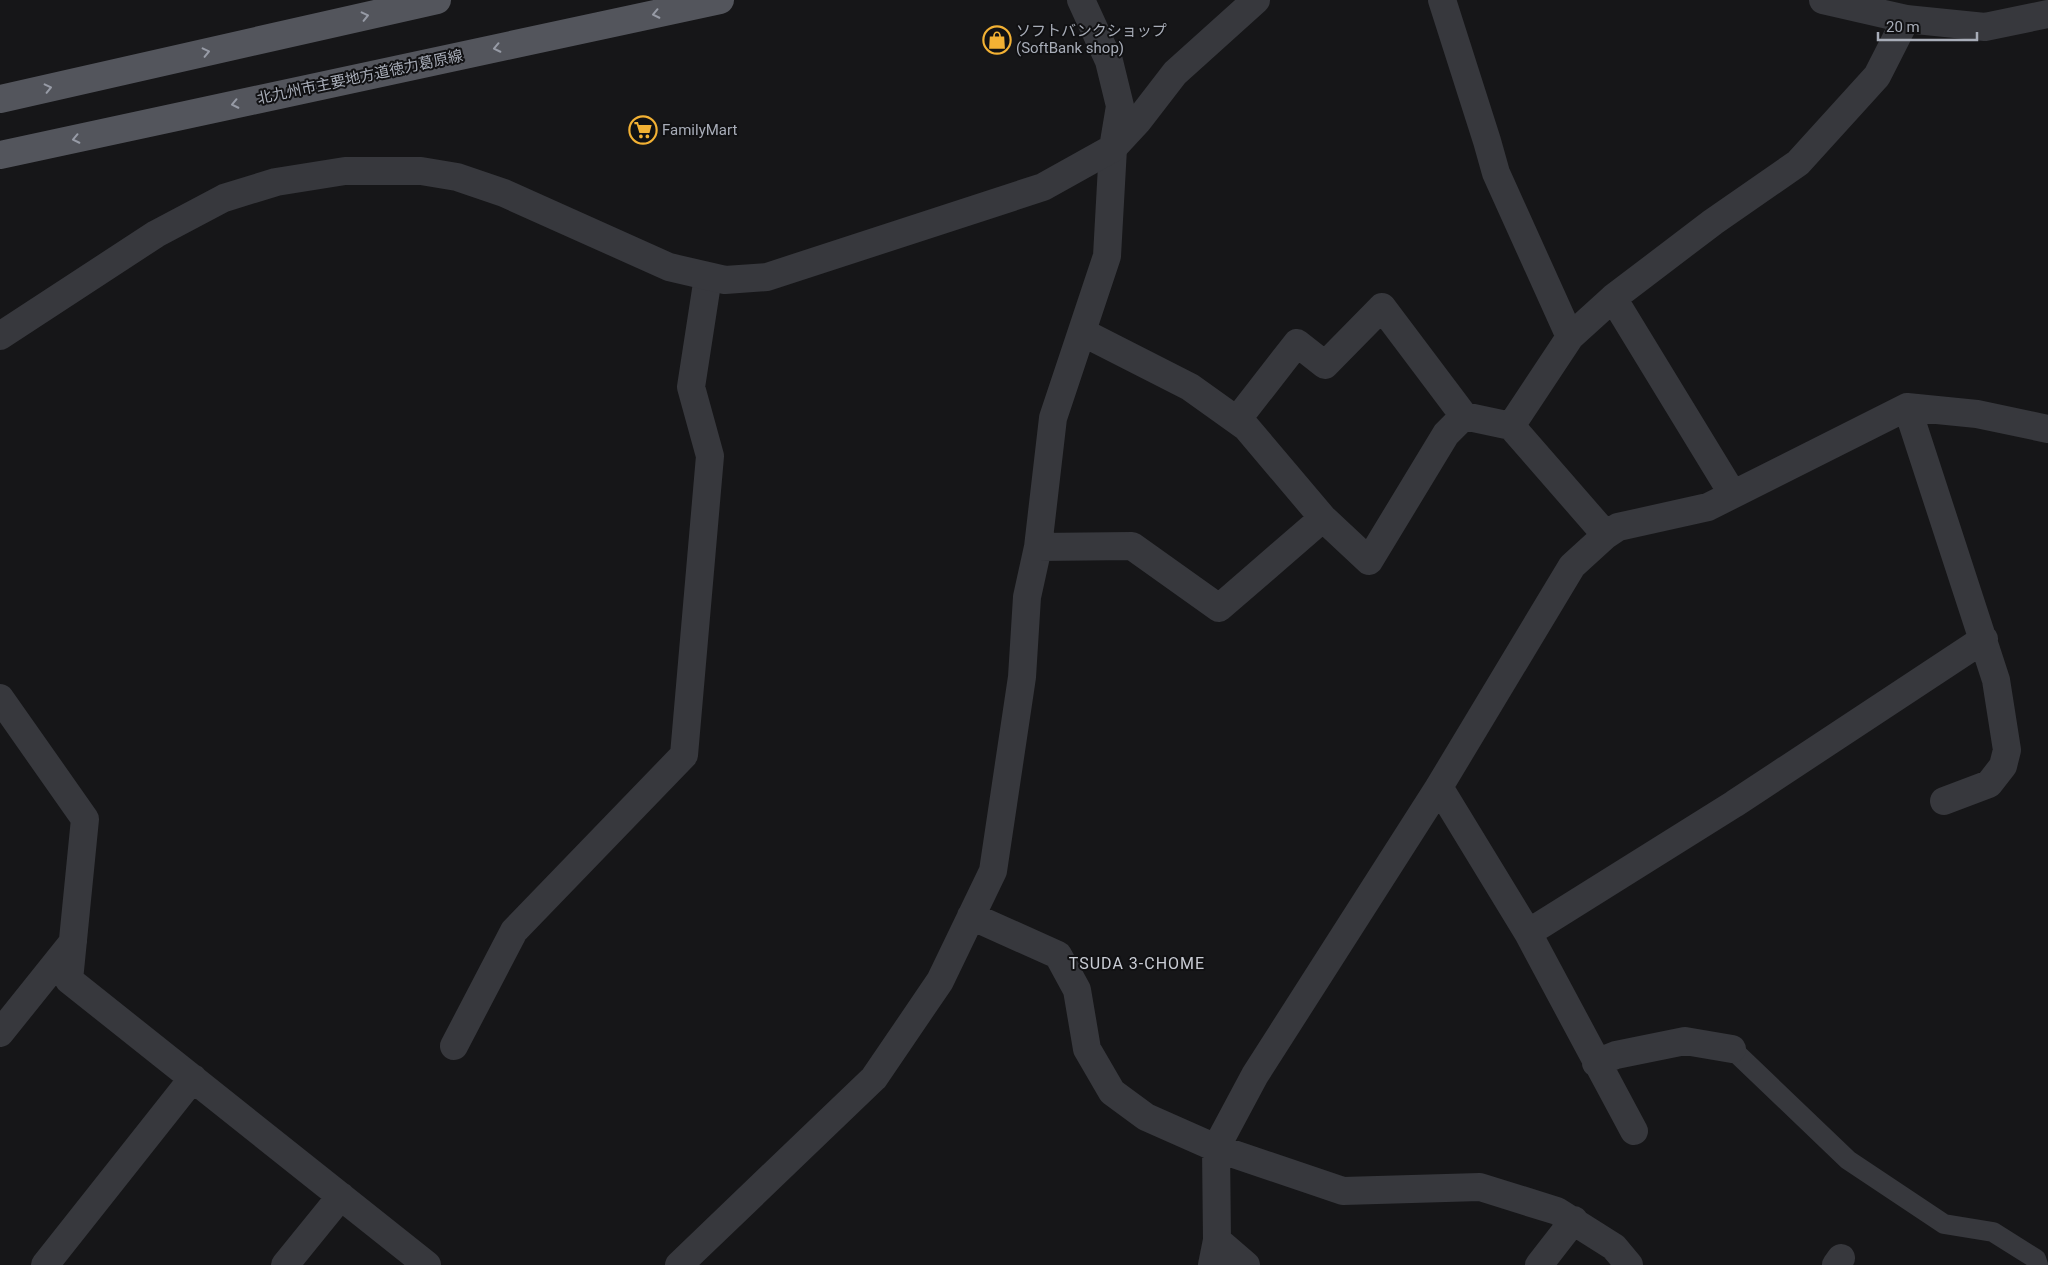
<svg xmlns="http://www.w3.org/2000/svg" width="2048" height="1265" font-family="Roboto,'Noto Sans JP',sans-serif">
	<rect width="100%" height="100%" fill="#161618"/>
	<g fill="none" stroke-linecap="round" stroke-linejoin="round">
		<path stroke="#37383d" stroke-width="20" d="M1732 1049 1848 1160 1944 1224 1993 1232 2036 1259 2038 1265"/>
		<path stroke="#37383d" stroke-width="28" d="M1442 0 1487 141 1496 173 1570 337
			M1613 298 1732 493
			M1082 332 1190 387 1246 427 1323 518
			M1907 407 1996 680 2007 750 2003 766 1989 784 1944 801
			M1237 420 1297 343 1325 365 1382 307 1464 416
			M1606 535 1511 426 1570 337 1613 298 1713 222 1798 163 1877 76 1906 19
			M1038 547 1132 546 1219 608 1323 518 1369 561 1446 434 1464 416 1511 426
			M0 698 85 819 69 980 427 1265
			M1439 787 1528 933 1634 1131
			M971 916 1058 955 1077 990 1087 1049 1112 1092 1146 1117 1216 1148 1343 1191 1480 1187 1557 1211 1614 1247 1629 1265
			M1528 933 1734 804 1984 639
			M0 1033 73 942
			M454 1046 514 931 684 755 710 456 691 387 708 277
			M1596 1063 1616 1055 1685 1041 1732 1049
			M1217 1240 1246 1265
			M45 1265 193 1078
			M285 1265 341 1196
			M679 1265 874 1078 940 981 993 871 1022 677 1027 597 1038 547 1053 418 1107 256 1113 148
			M1212 1265 1217 1240 1216 1148 1255 1075 1439 787 1572 566 1606 535 1618 527 1708 507 1907 407 1977 414 2048 429
			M1539 1265 1574 1220
			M1836 1265 1841 1258"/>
		<path stroke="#37383d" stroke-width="28" d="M1081 0 1109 61 1120 106 1113 148
			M1823 0 1906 19 1985 27 2048 14
			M0 336 156 234 224 198 276 182 345 171H421L457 177 504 193 669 267 725 280 767 277 1043 187 1113 148 1138 121 1175 73 1256 0"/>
		<path stroke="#53555c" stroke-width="28" d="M0 99 437 0
			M0 155 720 0"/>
	</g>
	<defs><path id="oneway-chevron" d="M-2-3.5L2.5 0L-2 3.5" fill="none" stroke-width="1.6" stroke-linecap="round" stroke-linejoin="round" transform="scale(1.25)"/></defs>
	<g stroke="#979ba6">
		<use href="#oneway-chevron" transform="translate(656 14) rotate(168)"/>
		<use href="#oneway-chevron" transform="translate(365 16) rotate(-13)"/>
		<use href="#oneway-chevron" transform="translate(497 48) rotate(168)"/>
		<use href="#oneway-chevron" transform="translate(206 52) rotate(-13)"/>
		<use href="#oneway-chevron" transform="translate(48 88) rotate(-13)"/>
		<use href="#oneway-chevron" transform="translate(235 104) rotate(168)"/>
		<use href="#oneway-chevron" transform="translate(76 139) rotate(168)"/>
	</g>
	<defs>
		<g id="shop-ring" transform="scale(1.4375)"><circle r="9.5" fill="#111113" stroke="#f2b134" stroke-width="1.5"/><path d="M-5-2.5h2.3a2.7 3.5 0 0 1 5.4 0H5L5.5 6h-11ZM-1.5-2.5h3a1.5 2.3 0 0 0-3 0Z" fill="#f2b134"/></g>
		<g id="supermarket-ring" transform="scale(1.4375)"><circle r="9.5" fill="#111113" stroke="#f2b134" stroke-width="1.5"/><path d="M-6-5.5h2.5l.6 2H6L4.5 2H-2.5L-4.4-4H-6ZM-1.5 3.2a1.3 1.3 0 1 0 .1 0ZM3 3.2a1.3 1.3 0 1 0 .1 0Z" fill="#f2b134"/></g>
	</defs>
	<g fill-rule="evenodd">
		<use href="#shop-ring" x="997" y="40"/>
		<use href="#supermarket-ring" x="643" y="130"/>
	</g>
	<g text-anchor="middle" stroke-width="4" stroke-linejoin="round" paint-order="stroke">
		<g font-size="15" fill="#a8adb8" stroke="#111113" text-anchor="start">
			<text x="1016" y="36">ソフトバンクショップ<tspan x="1016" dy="17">(SoftBank shop)</tspan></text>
			<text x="662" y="135">FamilyMart</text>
		</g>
		<g font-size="15" fill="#a8adb8" stroke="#111113">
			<text transform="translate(360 77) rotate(-12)" y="5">北九州市主要地方道徳力葛原線</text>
		</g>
		<g font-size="16" letter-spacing="1" fill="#c9ccd4" stroke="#111113">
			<text x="1137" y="969">TSUDA 3-CHOME</text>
		</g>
	</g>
	<path d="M1878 32v8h99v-8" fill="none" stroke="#a8adb8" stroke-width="2.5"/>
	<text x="1886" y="32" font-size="15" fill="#a8adb8" stroke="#111113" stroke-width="4" paint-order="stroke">20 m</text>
</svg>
